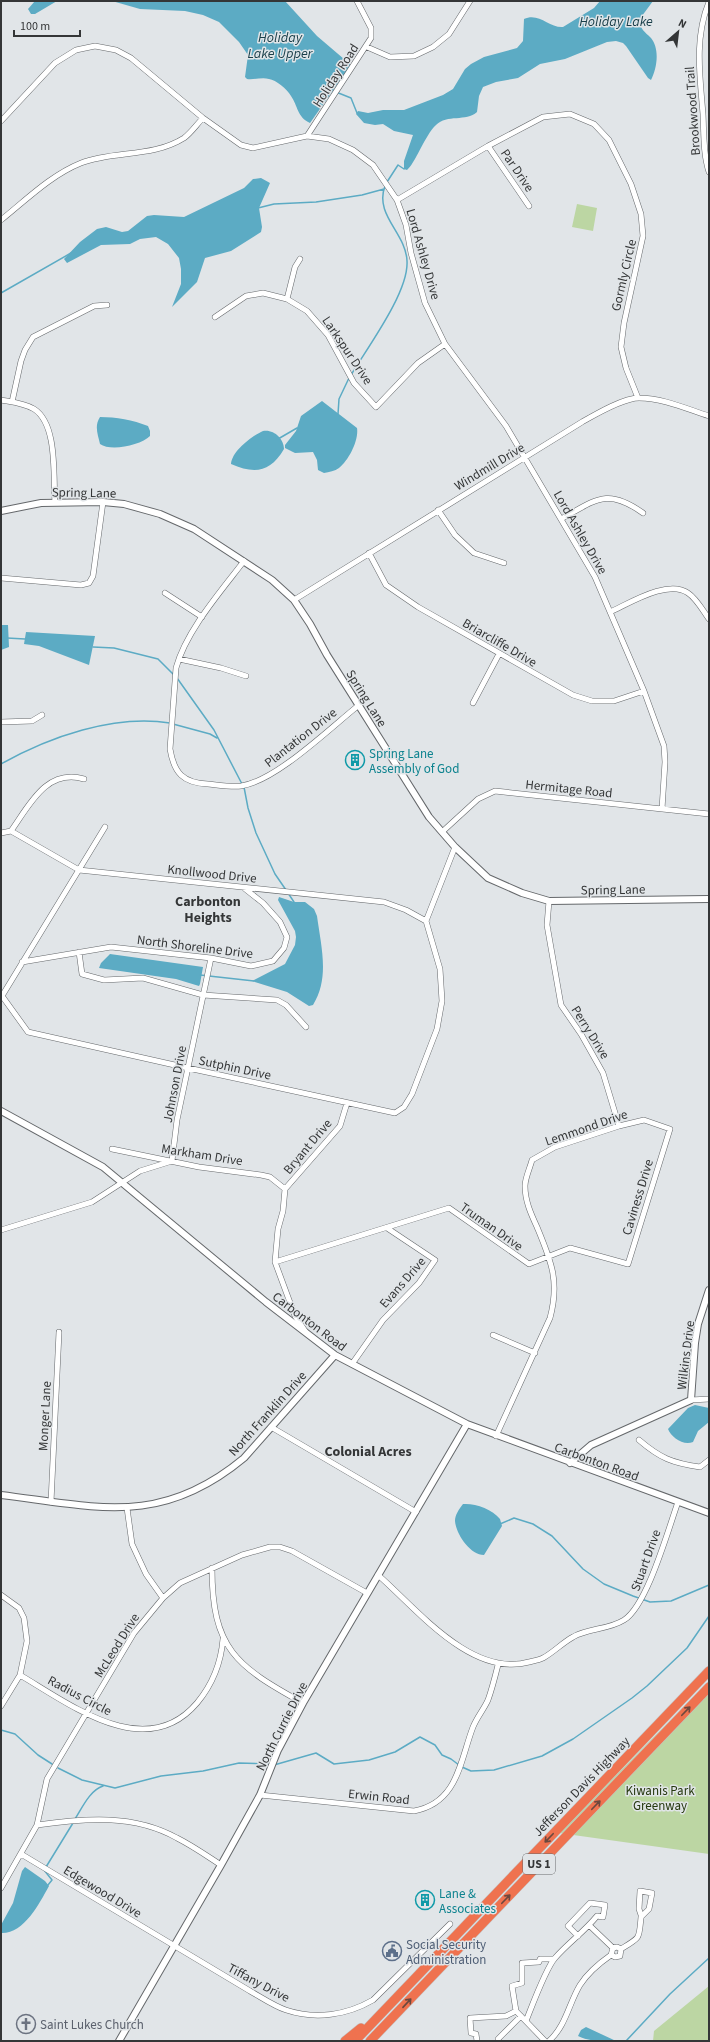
<svg xmlns="http://www.w3.org/2000/svg" width="710" height="2042" font-family="'Source Sans 3',sans-serif">
	<rect width="100%" height="100%" fill="#e1e5e8"/>
	<path fill="#bcd6a3" d="M577 204 597 208 593 231 572 227Z
		M709 1681V1854L559 1833Z
		M709 1986V2041H653L654 2031Z"/>
	<path fill="#5cabc4" d="M35 1H57L35 14H31L28 9Z
		M112 1H285L317 36 351 65 310 123C297 117 298 106 291 96 287 89 276 80 269 79 262 77 254 80 247 79L245 77 248 55 239 42 219 22 203 15 185 11 140 9Z
		M600 1H653L639 20C640 29 645 32 651 38 660 49 657 68 651 80L648 78 626 46 623 43 616 41 607 42 565 59 540 64 518 78 496 82 483 87 479 96 477 112C466 122 447 114 436 125 425 135 415 164 407 170L404 169V161L413 135 394 131 383 124 375 125 364 123 356 114 358 111 368 113 383 110H404L443 95 453 89 465 69 471 64 484 57 517 48 523 41 524 19C539 12 549 28 563 27L594 8Z
		M261 178 270 183 259 208 262 227 261 232 231 251 205 258 197 282 172 307 181 284V269L179 258 168 244 156 237 140 239 130 244 101 245 67 263 64 259 80 242 97 229 106 227 122 232 128 231 147 216 154 215 184 217 244 188 253 179Z
		M322 401 357 428C359 440 349 460 339 468 335 471 329 472 324 473L318 470 317 460 313 452 295 453 285 448V445L296 431 301 416Z
		M100 417C116 417 133 420 148 426L150 431V436C141 445 111 452 100 444 98 435 94 426 100 417Z
		M263 431C274 429 284 439 284 449 270 473 254 474 231 464 232 451 252 436 263 431Z
		M1 625H8L9 647 1 650Z
		M26 632 95 636 89 665 39 646 24 644Z
		M279 897 294 902H305L314 909 317 916C321 946 330 978 313 1005L309 1006 287 992 252 981 285 964 295 945 296 937 295 931 278 900Z
		M110 954 203 967 200 984 199 986 176 979 99 968 101 963Z
		M695 1405 709 1408V1422L698 1431 693 1442C683 1446 671 1437 668 1429L688 1408Z
		M463 1504C475 1503 492 1509 500 1519L502 1526 484 1555C470 1555 456 1534 455 1521 455 1515 459 1509 463 1504Z
		M25 1867 45 1881 49 1886C39 1904 24 1934 1 1933V1925L13 1903 22 1871Z
		M586 2027 616 2041C603 2041 590 2042 578 2036L581 2030Z"/>
	<g fill="none" stroke-linecap="round" stroke-linejoin="round">
		<path stroke="#5cabc4" stroke-width="1.5" d="M331 90 351 98 357 113
			M387 182 398 165 404 169 405 167
			M258 208 274 204 316 202 362 195 384 189
			M1 293 71 253
			M351 375C367 348 409 292 407 261 406 233 374 215 385 186
			M338 414 339 399 349 378
			M278 439 297 428
			M7 638 25 639
			M93 647 114 648 158 659 173 674
			M177 678 214 730 242 784
			M173 724 210 734 217 738
			M1 764C49 737 114 714 170 723
			M244 787 248 808 256 833 275 874 286 890
			M288 893 294 902
			M200 975 254 981
			M500 1524 514 1518 533 1524 552 1536 583 1569 604 1584 633 1596 650 1602 671 1601 709 1585
			M1 1730 15 1734 38 1755 52 1764
			M274 1765 316 1753 334 1764 369 1760 395 1752 420 1737 435 1745 442 1755 451 1759 459 1765
			M462 1767 471 1771 494 1770 542 1756 573 1739 632 1698 647 1686 687 1648 709 1616
			M58 1768 82 1780 115 1788 161 1776 203 1771 239 1763 271 1764
			M75 1819C82 1808 90 1790 103 1786
			M46 1867 73 1823
			M44 1870 52 1880 48 1885
			M626 2041 670 1994 709 1958"/>
		<g stroke="#65686b" stroke-width="6">
			<path id="minor" d="M709 2C694 38 700 77 703 114 704 133 703 154 709 172
				M367 47 390 57 414 56 433 47 449 34 470 1
				M1 121 55 63 76 50 95 46 116 50 131 58 203 118 241 145 253 148 307 136 329 139 353 150 373 165 397 200 406 225 411 253 425 303 445 344 506 426 595 577 644 691 664 746 665 762 662 809
				M307 136 371 38V28L357 1
				M488 146 529 206
				M397 200 488 146 543 117 570 114 594 124 609 140 631 184 641 214 643 236 624 323 621 347 626 368 638 398
				M1 220C26 200 51 175 81 163 115 150 152 158 184 138 191 133 197 124 203 118
				M287 299 295 267 300 259
				M215 317 246 296 263 293 287 299 307 311 328 335 354 383 376 407 418 363 445 344
				M1 400C12 402 24 403 34 409 58 424 53 477 55 502
				M12 402 21 361 25 350 33 337 94 306 107 305
				M438 510 455 535 474 553 504 563
				M561 519C596 500 607 487 643 513
				M369 553 386 585 418 607 573 695 592 701H614L644 691
				M244 561C221 591 186 631 176 668L170 749C174 773 183 783 208 784 218 785 231 787 241 786 276 781 330 728 359 705
				M1 578 81 585 89 583 93 576 103 502
				M165 593 202 617
				M294 600 582 422C596 414 623 398 639 398 663 398 687 409 709 416
				M610 612C630 603 668 579 688 593 697 599 703 611 709 619
				M179 659 221 668 246 676
				M473 703 499 654
				M1 722 32 721 42 715
				M105 827 2 996 28 1032 188 1068 395 1113 404 1107 412 1094 437 1029 442 1001 440 969 426 921 455 847
				M11 831C29 806 46 768 84 779
				M442 832 478 799 495 791 709 814
				M1 833 11 831 79 870 384 902 406 910 426 921
				M549 901 547 925 561 1005 581 1034 603 1073 619 1126
				M79 952 82 974 104 980 143 978 203 995 277 1000 286 1005 306 1027
				M22 962 111 947 211 958 251 966 273 961 284 948 287 937 280 922 263 903 244 888
				M112 1149 199 1167 261 1175 270 1177 285 1189
				M1 1230 92 1202 140 1171 172 1161 177 1120 211 958
				M275 1262 449 1208 529 1264 570 1248 628 1264 670 1129 644 1120 619 1126 555 1147 532 1160C530 1168 525 1178 525 1186 525 1201 531 1214 537 1227 551 1261 560 1281 550 1318L496 1436
				M305 1331 295 1316 275 1262 278 1229 283 1211 285 1189 340 1126 347 1103
				M493 1335 535 1353
				M352 1364 383 1320 419 1283 435 1260 387 1228
				M691 1400 709 1399
				M271 1427 416 1512
				M639 1440C660 1458 672 1463 700 1467L709 1460
				M51 1502 59 1332
				M127 1508 132 1544 146 1574 163 1598
				M212 1568C212 1649 236 1666 303 1703
				M378 1575C416 1608 471 1678 529 1662 533 1661 539 1660 543 1658 554 1652 562 1643 573 1637 588 1628 608 1630 624 1620 647 1606 668 1530 678 1502
				M1 1595 19 1608 24 1618 27 1641 20 1675 1 1706
				M20 1675C71 1705 146 1763 197 1703 212 1685 221 1663 223 1639
				M260 1795 414 1811C458 1803 460 1761 473 1727 477 1717 484 1709 488 1700 492 1689 495 1677 498 1665
				M37 1825C85 1818 134 1814 177 1838 193 1846 207 1856 221 1865
				M21 1854 250 1991C261 1997 274 2006 286 2010 316 2020 347 2015 373 2000L450 1924
				M1 1888 37 1825 47 1779 59 1759 134 1633 163 1598 180 1583 242 1555 270 1547H280L292 1551 367 1593
				M589 1925 613 1948
				M621 1949C641 1937 639 1939 641 1917L649 1909 652 1893 640 1891 639 1909 641 1915
				M526 2021C532 2006 546 1968 555 1958 568 1943 584 1932 597 1916L603 1917 605 1905 590 1903 568 1926 578 1936
				M477 2041 476 2034 471 2033 470 2018 506 2016 516 2011
				M499 2041 498 2039 521 2016
				M545 2041 516 2011 512 1986 522 1983V1963L539 1962 540 1959H553
				M549 2041C566 2026 569 2003 580 1985 587 1974 601 1962 611 1955L613 1948 617 1947 621 1949 620 1956 615 1957 611 1955"/>
		</g>
		<g stroke="#65686b" stroke-width="8">
			<path id="tertiary" d="M1 511 41 503 103 502 124 504 160 514 194 529 272 580 294 600 310 624 327 655 429 817 455 847 488 878 522 893 549 901 709 899
				M1 1111 103 1167 266 1302 335 1355 467 1424 709 1513
				M570 1463 591 1445 691 1400 695 1343 698 1324 709 1290
				M1 1495C98 1507 161 1527 244 1458L335 1355
				M119 2041 221 1865 260 1795 278 1750 303 1703 467 1424"/>
		</g>
		<g stroke="#c2c3c3" stroke-width="10">
			<path id="motorway" d="M345 2041 361 2028
				M355 2041 709 1671
				M370 2041 709 1687"/>
		</g>
		<use href="#minor" stroke="#fff" stroke-width="5"/>
		<use href="#tertiary" stroke="#fff" stroke-width="6"/>
		<use href="#motorway" stroke="#ef724f" stroke-width="9"/>
	</g>
	<defs><path id="oneway-shaft" d="M-6 0H5M1.5-3L5.5 0L1.5 3" fill="none" stroke-width="1.6" stroke-linecap="round" stroke-linejoin="round"/></defs>
	<g stroke="#6c483e">
		<use href="#oneway-shaft" transform="translate(686 1711) rotate(-46)"/>
		<use href="#oneway-shaft" transform="translate(596 1805) rotate(-46)"/>
		<use href="#oneway-shaft" transform="translate(549 1838) rotate(134)"/>
		<use href="#oneway-shaft" transform="translate(506 1899) rotate(-46)"/>
		<use href="#oneway-shaft" transform="translate(407 2003) rotate(-47)"/>
	</g>
	<defs>
		<g id="building-ring" transform="scale(1)"><circle r="9.5" fill="#e1e5e8" stroke="#0f9aa8" stroke-width="1.5"/><path d="M-4-6H4V6H1V3H-1V6H-4ZM-2.5-4.3h1.7v1.8h-1.7ZM.8-4.3h1.7v1.8H.8ZM-2.5-1h1.7V.8h-1.7ZM.8-1h1.7V.8H.8Z" fill="#0f9aa8"/></g>
		<g id="civic-ring" transform="scale(1)"><circle r="9.5" fill="#e1e5e8" stroke="#5c6f8a" stroke-width="1.5"/><path d="M-.6-6.5H3V-4.5H.6V-3L4-1V1h2V6H-6V1h2V-1L-.6-3ZM-1.2 2.5V6h2.4V2.5Z" fill="#5c6f8a"/></g>
		<g id="church-ring" transform="scale(1)"><circle r="9.5" fill="#e1e5e8" stroke="#6b7280" stroke-width="1.5"/><path d="M-1.2-6h2.4v3.5h3.3v2.4h-3.3V6h-2.4V-.1h-3.3v-2.4h3.3Z" fill="#6b7280"/></g>
	</defs>
	<g fill-rule="evenodd">
		<use href="#building-ring" x="355" y="760"/>
		<use href="#building-ring" x="425" y="1900"/>
		<use href="#civic-ring" x="392" y="1951"/>
		<use href="#church-ring" x="26" y="2024"/>
	</g>
	<g text-anchor="middle" stroke-width="3" stroke-linejoin="round" paint-order="stroke">
		<rect fill="#e1e5e8" stroke="#686a6c" stroke-width="1" x="523" y="1854" width="32" height="20" rx="3"/>
		<g font-size="12" font-weight="bold" fill="#343637">
			<text x="539" y="1868">US 1</text>
		</g>
		<g font-size="13" fill="#343637" stroke="#e1e5e8">
			<text transform="translate(335 75) rotate(-57)" y="5">Holiday Road</text>
			<text transform="translate(692 111) rotate(-94)" y="5">Brookwood Trail</text>
			<text transform="translate(518 170) rotate(56)" y="5">Par Drive</text>
			<text transform="translate(424 254) rotate(74)" y="5">Lord Ashley Drive</text>
			<text transform="translate(623 275) rotate(-77)" y="5">Gormly Circle</text>
			<text transform="translate(348 350) rotate(56)" y="5">Larkspur Drive</text>
			<text transform="translate(489 466) rotate(-31)" y="5">Windmill Drive</text>
			<text transform="translate(84 492) rotate(1)" y="5">Spring Lane</text>
			<text transform="translate(581 532) rotate(60)" y="5">Lord Ashley Drive</text>
			<text transform="translate(500 642) rotate(30)" y="5">Briarcliffe Drive</text>
			<text transform="translate(367 698) rotate(58)" y="5">Spring Lane</text>
			<text transform="translate(300 737) rotate(-38)" y="5">Plantation Drive</text>
			<text transform="translate(569 788) rotate(6)" y="5">Hermitage Road</text>
			<text transform="translate(212 873) rotate(6)" y="5">Knollwood Drive</text>
			<text transform="translate(613 889) rotate(-1)" y="5">Spring Lane</text>
			<text transform="translate(195 946) rotate(7)" y="5">North Shoreline Drive</text>
			<text transform="translate(591 1032) rotate(58)" y="5">Perry Drive</text>
			<text transform="translate(235 1067) rotate(12)" y="5">Sutphin Drive</text>
			<text transform="translate(174 1084) rotate(-79)" y="5">Johnson Drive</text>
			<text transform="translate(586 1127) rotate(-19)" y="5">Lemmond Drive</text>
			<text transform="translate(307 1146) rotate(-50)" y="5">Bryant Drive</text>
			<text transform="translate(202 1154) rotate(9)" y="5">Markham Drive</text>
			<text transform="translate(637 1197) rotate(-73)" y="5">Caviness Drive</text>
			<text transform="translate(492 1226) rotate(35)" y="5">Truman Drive</text>
			<text transform="translate(402 1282) rotate(-49)" y="5">Evans Drive</text>
			<text transform="translate(310 1321) rotate(37)" y="5">Carbonton Road</text>
			<text transform="translate(685 1355) rotate(-83)" y="5">Wilkins Drive</text>
			<text transform="translate(267 1413) rotate(-48)" y="5">North Franklin Drive</text>
			<text transform="translate(44 1416) rotate(-87)" y="5">Monger Lane</text>
			<text transform="translate(597 1461) rotate(20)" y="5">Carbonton Road</text>
			<text transform="translate(645 1560) rotate(-70)" y="5">Stuart Drive</text>
			<text transform="translate(116 1645) rotate(-58)" y="5">McLeod Drive</text>
			<text transform="translate(80 1695) rotate(28)" y="5">Radius Circle</text>
			<text transform="translate(281 1726) rotate(-63)" y="5">North Currie Drive</text>
			<text transform="translate(581 1786) rotate(-46)" y="5">Jefferson Davis Highway</text>
			<text transform="translate(379 1796) rotate(6)" y="5">Erwin Road</text>
			<text transform="translate(103 1891) rotate(31)" y="5">Edgewood Drive</text>
			<text transform="translate(259 1982) rotate(28)" y="5">Tiffany Drive</text>
		</g>
		<g font-size="13" fill="#0d838f" stroke="#e1e5e8" text-anchor="start">
			<text x="369" y="758">Spring Lane<tspan x="369" dy="15">Assembly of God</tspan></text>
			<text x="439" y="1898">Lane &amp;<tspan x="439" dy="15">Associates</tspan></text>
		</g>
		<g font-size="13" fill="#26390f" stroke="#e1e5e8">
			<text x="660" y="1795">Kiwanis Park<tspan x="660" dy="15">Greenway</tspan></text>
		</g>
		<g font-size="13" fill="#4e5e75" stroke="#e1e5e8" text-anchor="start">
			<text x="406" y="1949">Social Security<tspan x="406" dy="15">Administration</tspan></text>
		</g>
		<g font-size="13" fill="#5b616d" stroke="#e1e5e8" text-anchor="start">
			<text x="40" y="2029">Saint Lukes Church</text>
		</g>
		<g font-size="14" font-style="italic" fill="#1a3f4a" stroke="#e1e5e8">
			<text x="616" y="26">Holiday Lake</text>
			<text x="280" y="42">Holiday<tspan x="280" dy="16">Lake Upper</tspan></text>
		</g>
		<g font-size="14" font-weight="bold" fill="#343637" stroke="#e1e5e8">
			<text x="208" y="906">Carbonton<tspan x="208" dy="16">Heights</tspan></text>
			<text x="368" y="1456">Colonial Acres</text>
		</g>
	</g>
	<rect width="710" height="2042" fill="none" stroke="#343637" stroke-width="4"/>
	<g transform="translate(678 32) rotate(28)" stroke="#e1e5e8" stroke-width="3" paint-order="stroke">
	<path d="M0-3L7 15L0 10L-7 15Z" fill="#343637"/>
	<text y="-6" font-size="11" font-weight="bold" text-anchor="middle" fill="#343637">N</text>
	</g>
	<path d="M14 30v6h66v-6" fill="none" stroke="#343637" stroke-width="2"/>
	<text x="20" y="30" font-size="12" fill="#343637" stroke="#e1e5e8" stroke-width="3" paint-order="stroke">100 m</text>
</svg>
